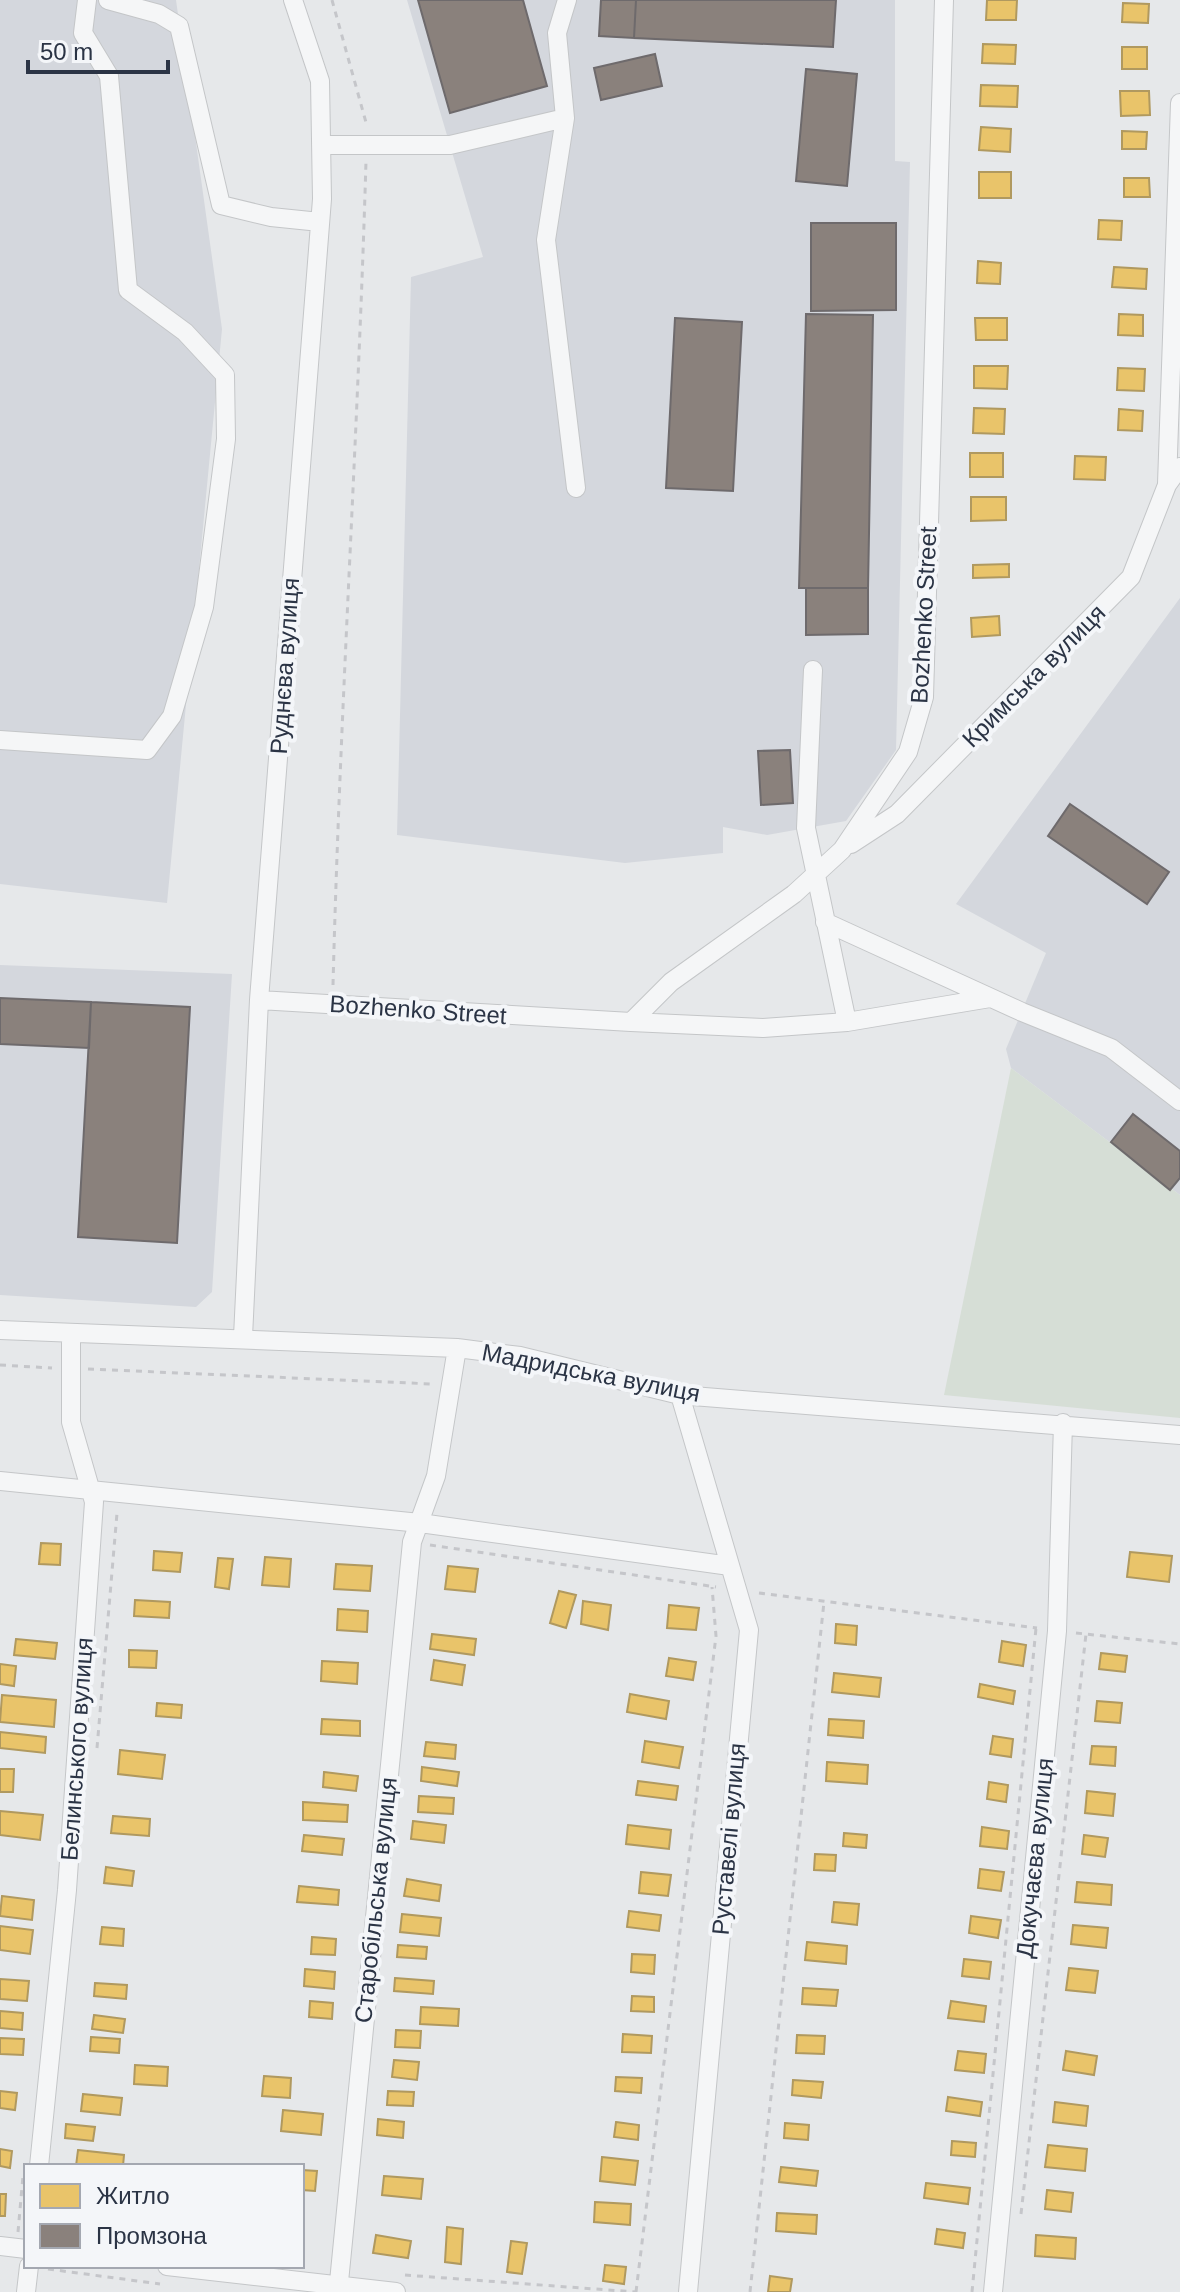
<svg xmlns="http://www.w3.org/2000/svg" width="1180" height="2292" font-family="Helvetica,sans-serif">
	<rect width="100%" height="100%" fill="#e6e8ea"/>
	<path fill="#d4d7dd" d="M0 0H176L222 329 167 903 0 884Z
		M407 0H895V161L910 162 896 750 846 821 767 835 723 827V853L625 863 397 835 411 277 483 257Z
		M1180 598V1195L1011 1068 1006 1049 1046 953 956 904Z
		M0 965 232 974 212 1292 196 1307 0 1295Z"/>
	<path fill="#d6ded6" d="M1011 1068 1180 1195V1418L944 1395Z"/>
	<path fill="#e9c46a" stroke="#b0995f" stroke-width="2" d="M987 0H1017L1016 20H986Z
		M1123 3 1149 4 1148 23 1122 22Z
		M983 44 1016 45 1015 64 982 63Z
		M1122 47H1147V69H1122Z
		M981 85 1018 86 1017 107 980 106Z
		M1120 91H1149L1150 115 1121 116Z
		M981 127 1011 129 1010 152 979 150Z
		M1122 131 1147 132 1146 149H1122Z
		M979 172H1011V198H979Z
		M1124 178H1149L1150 197H1124Z
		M1099 220 1122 221 1121 240 1098 239Z
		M978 261 1001 263 1000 284 977 283Z
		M1114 267 1147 269 1146 289 1112 287Z
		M1119 314 1143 315V336L1118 335Z
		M975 318H1007V340H976Z
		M974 366H1008L1007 389 974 388Z
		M1118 368 1145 369 1144 391 1117 390Z
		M974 408 1005 409 1004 434 973 433Z
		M1119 409 1143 411 1142 431 1118 430Z
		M970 453H1003V477H970Z
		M1075 456 1106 457 1105 480 1074 479Z
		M971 497H1006V520L971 521Z
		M1009 564V577L973 578V565Z
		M999 616 1000 635 972 637 971 618Z
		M41 1543 61 1544 60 1565 39 1564Z
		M154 1551 182 1553 180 1572 153 1570Z
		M1130 1552 1172 1556 1169 1582 1127 1577Z
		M265 1557 291 1559 289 1587 262 1585Z
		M218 1558 233 1559 229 1589 215 1587Z
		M336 1564 372 1566 370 1591 334 1589Z
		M448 1566 478 1569 475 1592 445 1589Z
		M559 1591 576 1595 566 1628 550 1623Z
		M135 1600 170 1602 169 1618 134 1616Z
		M583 1601 611 1605 608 1630 581 1624Z
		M669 1605 699 1608 696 1630 667 1628Z
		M338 1609 368 1611 367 1632 337 1630Z
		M836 1624 857 1626 856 1645 835 1643Z
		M432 1634 476 1639 474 1655 430 1649Z
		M16 1639 57 1643 55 1659 14 1655Z
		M1002 1641 1026 1645 1023 1666 999 1662Z
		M129 1650 157 1651 156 1668 129 1667Z
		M1101 1653 1127 1656 1125 1672 1099 1669Z
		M669 1658 696 1662 693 1680 666 1676Z
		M434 1660 465 1665 462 1685 431 1680Z
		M322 1661 358 1663 357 1684 321 1681Z
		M0 1664 16 1666 14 1686 0 1684Z
		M834 1673 881 1678 879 1697 832 1692Z
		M980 1684 1015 1691 1013 1704 978 1697Z
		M630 1694 669 1701 666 1719 627 1712Z
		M2 1695 56 1700 54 1727 0 1722Z
		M1097 1701 1122 1703 1120 1723 1095 1721Z
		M157 1703 182 1705 181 1718 156 1716Z
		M322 1719 360 1721V1736L321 1734Z
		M829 1719 864 1721 863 1738 828 1735Z
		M0 1732 46 1737 45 1753 0 1748Z
		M993 1736 1013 1739 1011 1757 990 1754Z
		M645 1741 683 1747 679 1768 642 1762Z
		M426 1742 456 1745 455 1759 424 1756Z
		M1092 1746 1116 1747 1115 1766 1090 1764Z
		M120 1750 165 1755 162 1779 118 1774Z
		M827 1762 868 1765 867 1784 826 1781Z
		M422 1767 459 1772 457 1786 421 1781Z
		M0 1769H14L13 1792H0Z
		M324 1772 358 1776 356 1791 323 1787Z
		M638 1781 678 1786 676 1800 636 1795Z
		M989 1782 1008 1785 1006 1802 987 1799Z
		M1087 1791 1115 1794 1113 1816 1085 1813Z
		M419 1796 454 1798 453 1814 418 1812Z
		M303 1802 348 1805 347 1822 303 1820Z
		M0 1811 43 1815 40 1840 0 1835Z
		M113 1816 150 1819 149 1836 111 1833Z
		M413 1821 446 1825 444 1843 411 1839Z
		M628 1825 671 1830 669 1849 626 1844Z
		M982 1827 1009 1831 1007 1849 980 1846Z
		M844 1833 867 1835 866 1848 843 1846Z
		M304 1835 344 1839 342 1855 302 1851Z
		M1084 1835 1108 1838 1105 1857 1082 1854Z
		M815 1854 836 1855 835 1871 814 1870Z
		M106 1867 134 1871 132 1886 104 1883Z
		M980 1869 1004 1872 1001 1891 978 1888Z
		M641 1872 671 1875 668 1896 639 1893Z
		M407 1879 441 1885 439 1901 404 1896Z
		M1077 1882 1112 1885 1111 1905 1075 1902Z
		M299 1886 339 1890 338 1905 297 1902Z
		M2 1896 34 1900 32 1920 0 1916Z
		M834 1902 859 1904 857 1925 832 1922Z
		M629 1911 661 1915 659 1931 627 1927Z
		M402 1914 441 1918 439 1936 400 1932Z
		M971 1916 1001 1920 998 1938 969 1933Z
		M1073 1925 1108 1928 1106 1948 1071 1944Z
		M0 1926 33 1930 30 1954 0 1950Z
		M102 1927 124 1929 123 1946 100 1944Z
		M312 1937 336 1939 335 1955 311 1954Z
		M807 1942 847 1946 846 1964 805 1960Z
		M398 1945 427 1947 426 1959 397 1957Z
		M632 1954 655 1955 654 1974 631 1972Z
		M964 1959 991 1962 989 1979 962 1976Z
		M1069 1968 1098 1971 1095 1993 1066 1990Z
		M305 1969 335 1972 334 1989 304 1986Z
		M395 1978 434 1981 433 1994 394 1991Z
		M0 1979 29 1981 27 2001 0 1999Z
		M95 1983 127 1985 126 1999 94 1996Z
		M803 1988 838 1990 836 2006 802 2004Z
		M632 1996 654 1997V2012L631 2011Z
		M310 2001 333 2003 332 2019 309 2017Z
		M951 2001 986 2006 984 2022 948 2018Z
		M421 2007 459 2009 458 2026 420 2024Z
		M0 2011 23 2013 22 2030 0 2028Z
		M94 2015 125 2019 123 2033 92 2029Z
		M396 2030 421 2031 420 2048 395 2047Z
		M623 2034 652 2036 651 2053 622 2052Z
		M797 2035 825 2036 824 2054 796 2053Z
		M91 2037 120 2039 119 2053 90 2051Z
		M0 2038 24 2039 23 2055 0 2054Z
		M958 2051 986 2054 984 2073 955 2070Z
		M1066 2051 1097 2056 1094 2075 1063 2070Z
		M394 2060 419 2062 417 2080 392 2077Z
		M135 2065 168 2067 167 2086 134 2084Z
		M264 2076 291 2078 290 2098 262 2096Z
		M616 2077 642 2078 641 2093 615 2091Z
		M793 2080 823 2082 821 2098 792 2095Z
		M0 2091 17 2093 15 2110 0 2108Z
		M388 2091 414 2092 413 2106 387 2105Z
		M83 2094 122 2098 120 2115 81 2111Z
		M948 2097 982 2102 980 2116 946 2111Z
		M1055 2102 1088 2106 1086 2126 1053 2122Z
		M283 2110 323 2114 321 2135 281 2131Z
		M378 2119 404 2122 403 2138 377 2135Z
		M616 2122 639 2125 638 2140 614 2137Z
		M785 2123 809 2125 808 2140 784 2138Z
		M66 2124 95 2127 93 2141 65 2138Z
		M952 2141 976 2143 975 2157 951 2155Z
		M1048 2145 1087 2149 1085 2171 1045 2167Z
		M0 2149 12 2151 10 2168 0 2166Z
		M78 2150 124 2155 123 2166H76Z
		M602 2157 638 2161 635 2185 600 2181Z
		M781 2167 818 2171 816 2186 779 2182Z
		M302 2170 317 2171 315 2191 302 2190Z
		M384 2176 423 2179 421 2199 382 2195Z
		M926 2183 970 2188 968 2204 924 2198Z
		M1047 2190 1073 2193 1071 2212 1045 2209Z
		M0 2194H6L5 2216H0Z
		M595 2202 631 2204 630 2225 594 2222Z
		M777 2213 817 2215 816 2234 776 2231Z
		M447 2227 463 2229 461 2264 445 2262Z
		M937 2229 965 2233 963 2248 935 2244Z
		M376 2235 411 2241 408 2258 373 2253Z
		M1036 2235 1076 2238 1075 2259 1035 2256Z
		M511 2241 527 2243 522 2274 507 2272Z
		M605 2265 626 2267 624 2284 603 2281Z
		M770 2276 792 2279 790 2292H768Z"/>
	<path fill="#8a817c" stroke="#6e6a6c" stroke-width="2" d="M418 0H523L547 86 450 113Z
		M601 0H636L634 38 599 36Z
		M636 0H836L833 47 634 38Z
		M655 54 662 86 601 100 594 68Z
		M806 69 857 74 847 186 796 181Z
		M811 223H896V310L811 311Z
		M806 314 873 315 868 588H799Z
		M675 318 742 322 733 491 666 488Z
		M806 588H868V634L806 635Z
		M790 750 793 803 761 805 758 751Z
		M1070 804 1169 872 1147 904 1048 836Z
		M0 998 91 1002 89 1048 0 1044Z
		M91 1002 190 1007 177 1243 78 1237Z
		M1133 1114 1180 1151V1178L1170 1190 1111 1142Z"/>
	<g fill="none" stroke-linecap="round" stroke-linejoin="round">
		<g stroke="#c4c6c8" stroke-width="20">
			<path id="minor" d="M108 0 159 14 179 26 221 205 271 217 320 222
				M567 0 557 33 565 118 546 240 576 488
				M321 145H450L565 118
				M1167 484 1180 103
				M813 670 806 828 847 1022
				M0 740 147 750 172 716 204 607 226 439 225 375 185 332 128 290 109 76 83 33 87 0
				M851 844 897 814 1131 577 1167 485 1180 467
				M825 922 1022 1012 1111 1048 1180 1101
				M259 1000 631 1022 671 982 794 894 842 850 908 752 924 697 944 0
				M631 1022 763 1028 847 1022 990 998
				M0 1330 457 1348 520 1356 680 1395 1180 1435
				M243 1337 259 1000 322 199 320 81 293 0
				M680 1395 749 1630 688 2292
				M0 1481 420 1523 730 1566
				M39 2166 67 1890 94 1502 71 1422V1333
				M0 2246 26 2249
				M167 2266 396 2292
				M26 2292 29 2266
				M338 2292 412 1542 436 1476 457 1348
				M993 2292 1057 1631 1063 1423"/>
		</g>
		<path stroke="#c5c6ca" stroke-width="3" stroke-dasharray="6 6" stroke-linecap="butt" d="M332 0 367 126
			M333 985C340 710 358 436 366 161
			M0 1365 52 1368
			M88 1369 432 1384
			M430 1545 716 1587
			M759 1593 1037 1628
			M1076 1633 1180 1644
			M97 1748 117 1513
			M1021 2214 1086 1634
			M18 2232 23 2176
			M48 2269 160 2284
			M405 2275 636 2292
			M636 2292 716 1636 712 1587
			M750 2292 824 1602
			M972 2292 1036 1628"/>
		<use href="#minor" stroke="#f5f6f7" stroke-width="18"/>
	</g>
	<g text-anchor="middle" stroke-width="8" stroke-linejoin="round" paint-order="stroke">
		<g font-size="24" fill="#2b3445" stroke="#f4f6f9">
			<text transform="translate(924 615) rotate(-87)" y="8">Bozhenko Street</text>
			<text transform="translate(285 666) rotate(-86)" y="8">Руднєва вулиця</text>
			<text transform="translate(1034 676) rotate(-45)" y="8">Кримська вулиця</text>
			<text transform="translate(418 1010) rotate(4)" y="8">Bozhenko Street</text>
			<text transform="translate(591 1373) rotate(11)" y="8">Мадридська вулиця</text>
			<text transform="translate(77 1749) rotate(-86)" y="8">Белинського вулиця</text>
			<text transform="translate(729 1839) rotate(-85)" y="8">Руставелі вулиця</text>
			<text transform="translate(1035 1858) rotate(-84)" y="8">Докучаєва вулиця</text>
			<text transform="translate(376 1900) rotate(-84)" y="8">Старобільська вулиця</text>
		</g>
	</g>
	<rect x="24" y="2164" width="280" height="104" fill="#f4f6f9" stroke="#a4a8b1" stroke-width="2"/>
	<rect x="40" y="2184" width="40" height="24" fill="#e9c46a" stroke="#a4a8b1" stroke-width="2"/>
	<text x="96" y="2204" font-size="24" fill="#2b3445">Житло</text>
	<rect x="40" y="2224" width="40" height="24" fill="#8a817c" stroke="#a4a8b1" stroke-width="2"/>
	<text x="96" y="2244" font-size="24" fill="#2b3445">Промзона</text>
	<path d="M28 60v12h140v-12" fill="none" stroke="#2b3445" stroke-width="4"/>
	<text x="40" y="60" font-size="24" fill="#2b3445" stroke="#f4f6f9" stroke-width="6" paint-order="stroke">50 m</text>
</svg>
